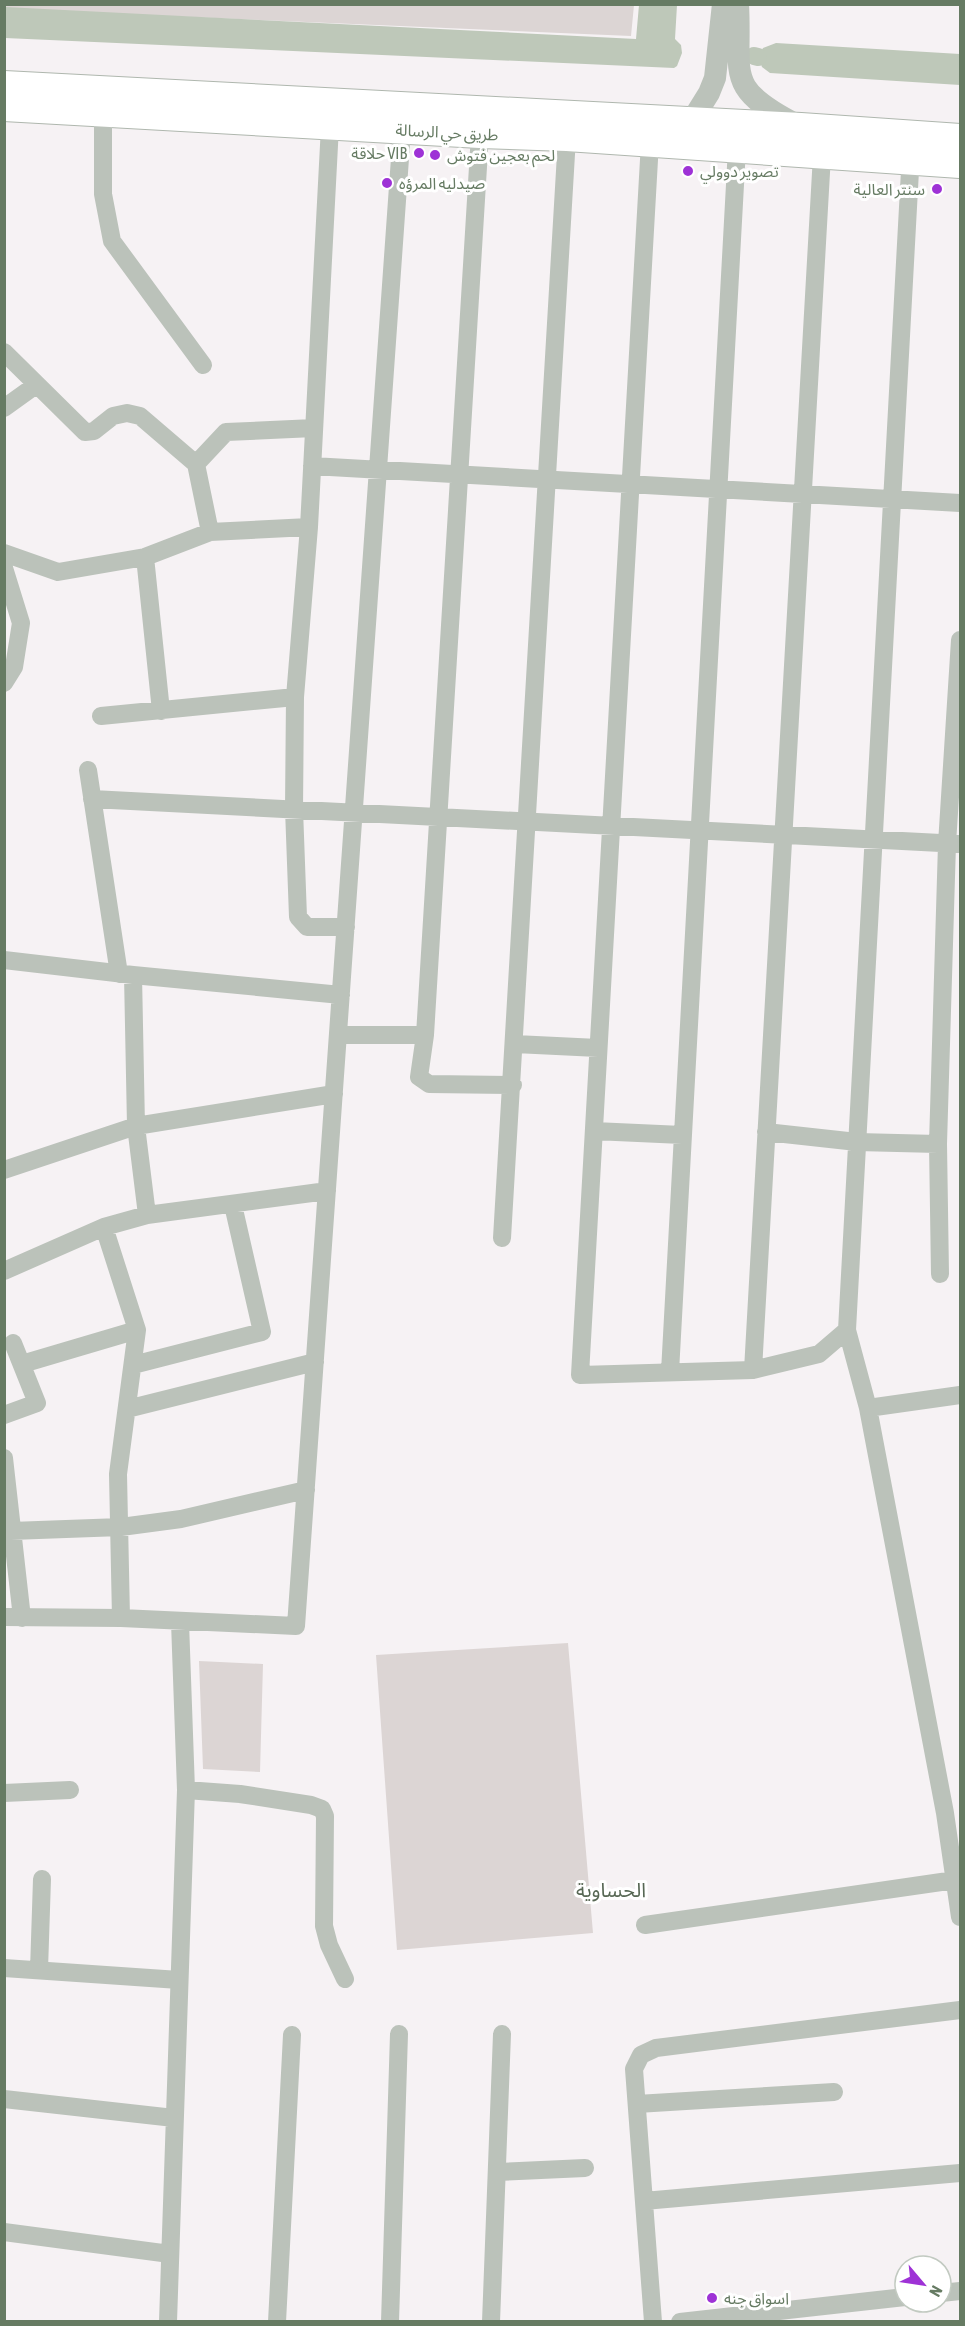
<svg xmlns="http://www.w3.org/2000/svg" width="965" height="2326" font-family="'Asap Condensed','Noto Sans Arabic',sans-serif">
	<rect width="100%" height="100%" fill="#f6f2f4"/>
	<path fill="#dcd5d4" d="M5 4 634 5 631 36 5 9Z
		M568 1643 593 1933 397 1950 376 1655Z
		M199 1661 263 1664 260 1772 203 1769Z"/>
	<path fill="#bec8b9" d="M639 5H677L675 39 681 45 682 53 677 66 674 68 5 38V7L636 39Z
		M776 43 960 54V85L770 73 762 67 758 57 763 48Z"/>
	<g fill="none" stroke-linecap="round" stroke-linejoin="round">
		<path stroke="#bec8b9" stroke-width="18" d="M754 56 758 57"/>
		<g stroke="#afb7ae" stroke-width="30">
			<path id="primary" d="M4 85 801 127 960 138
				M4 107 480 134 567 137 960 164"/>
		</g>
		<path stroke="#bbc2ba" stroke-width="18" d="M103 113V194L112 241 203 365
			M330 126 309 527 295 697 294 809 298 917 307 927H346
			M480 134 425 1035 419 1077 429 1084 513 1085
			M650 142 580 1375 753 1370 819 1354 847 1330
			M911 152 847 1330 868 1408 945 1813 960 1917
			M4 352 85 432 94 431 113 416 127 413 140 416 196 464 210 532
			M4 408 36 385
			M196 464 226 432 314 428
			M312 466 960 503
			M4 553 58 572 145 557 210 532 309 527
			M145 557 161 711
			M4 568 21 623 14 667 4 683
			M101 716 295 697
			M88 770 119 974
			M92 799 960 844
			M4 960 133 975 341 995
			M133 975 136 1126 147 1215
			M338 1035H425
			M515 1044 598 1048
			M594 1131 682 1135
			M766 1132 857 1142 938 1144
			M4 1170 136 1126 334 1094
			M104 1227 137 1330 118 1474 121 1618
			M502 1238 567 137
			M4 1271 104 1227 147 1215 327 1191
			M940 1274 938 1144 947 844 960 640
			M22 1364 137 1330
			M133 1365 262 1332 233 1205
			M753 1370 822 155
			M670 1372 737 148
			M868 1408 960 1395
			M127 1409 315 1362
			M4 1415 37 1403 13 1343
			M4 1458 22 1618
			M11 1531 121 1527 181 1519 306 1490
			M4 1617 121 1618 296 1626 402 130
			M186 1790 240 1794 311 1805 322 1809 325 1816 324 1926 329 1945 345 1979
			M4 1793 70 1790
			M645 1925 955 1880
			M4 1968 179 1980
			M39 1970 42 1879
			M4 2099 174 2118
			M637 2104 834 2092
			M497 2172 585 2168
			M644 2201 960 2173
			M4 2232 170 2254
			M941 2293 960 2291
			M168 2322 186 1790 180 1622
			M277 2322 292 2035
			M390 2322 399 2034
			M491 2322 502 2034
			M653 2322 634 2069 641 2055 656 2048 960 2010
			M680 2322 905 2297"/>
		<path stroke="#bbc2ba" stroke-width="22" d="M738 4C742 76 723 87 797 125
			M691 122 709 93 715 78 723 4"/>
		<use href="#primary" stroke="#fff" stroke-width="28"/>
	</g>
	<g fill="#9e32d6" stroke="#fff" stroke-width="2">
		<circle cx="419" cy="153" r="6"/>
		<circle cx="435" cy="155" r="6"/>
		<circle cx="688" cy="171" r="6"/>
		<circle cx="387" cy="183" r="6"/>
		<circle cx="937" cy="189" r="6"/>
		<circle cx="712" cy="2298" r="6"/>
	</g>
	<g text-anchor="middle" stroke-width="6" stroke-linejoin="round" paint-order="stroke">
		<g font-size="16" fill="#667b63" stroke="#fff">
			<text transform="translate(447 132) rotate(3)" y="6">طريق حي الرسالة</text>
		</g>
		<g font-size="16" fill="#667b63" stroke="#fff" text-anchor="start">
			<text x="407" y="159" text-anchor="end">حلاقة VIB</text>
			<text x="447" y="161">لحم بعجين فتوش</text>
			<text x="700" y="177">تصوير دوولي</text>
			<text x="399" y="189">صيدليه المرؤه</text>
			<text x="925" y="195" text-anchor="end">سنتر العالية</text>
			<text x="724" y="2304">اسواق جنه</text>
		</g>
		<g font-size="20" fill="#576754" stroke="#fff">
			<text x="611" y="1897">الحساوية</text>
		</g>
	</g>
	<rect width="965" height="2326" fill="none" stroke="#667b63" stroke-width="12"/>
	<g transform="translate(923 2284) rotate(119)"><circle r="28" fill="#ffffff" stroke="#c2cac1" stroke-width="1.5"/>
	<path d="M0-4.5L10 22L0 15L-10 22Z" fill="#9e32d6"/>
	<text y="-9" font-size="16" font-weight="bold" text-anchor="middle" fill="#667b63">N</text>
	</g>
</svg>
